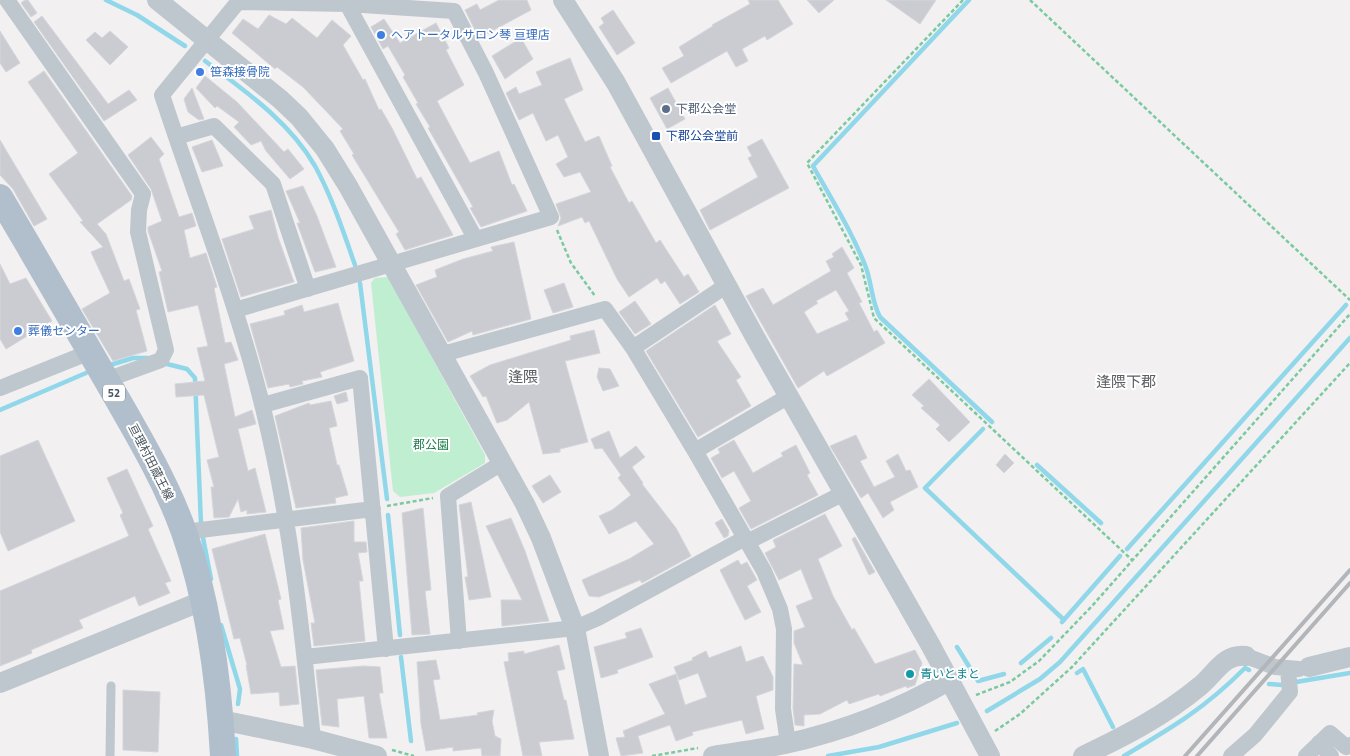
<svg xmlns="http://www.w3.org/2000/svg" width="1350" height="756" font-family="'Titillium Web','Noto Sans JP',sans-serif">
	<rect width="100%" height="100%" fill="#f2f0f0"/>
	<path fill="#c0eed1" d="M388 277 485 455V463L434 493 400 497 393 491 371 283 375 278Z"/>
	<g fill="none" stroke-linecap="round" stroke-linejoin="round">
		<path stroke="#8fd7e9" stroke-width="4.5" d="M106 0 137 15 185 46
			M969 0 813 166C831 198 851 230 865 265 872 282 871 301 880 317L992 422
			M205 61C245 91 289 121 315 166 332 197 343 231 355 265
			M360 283 387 499
			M167 364 187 369 195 378 201 524
			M110 365 133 358H148
			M0 410 86 373
			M983 429 925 488 1064 620
			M1037 465 1101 523
			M388 515 400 635
			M203 538 211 579
			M1127 549 1346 305
			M1062 622 1120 556
			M221 625 240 689 238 704
			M957 647 978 681 1004 674
			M401 657 411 741
			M1021 663 1051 638
			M1077 673 1083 669 1113 727
			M1296 682 1350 673
			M1269 684 1282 685
			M987 711 1040 679 1060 662 1350 338
			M236 739 237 756
			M828 756 879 747 957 723
			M1124 756C1173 727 1204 709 1245 668L1249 670"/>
	</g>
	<path fill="#caccd2" stroke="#d4d6db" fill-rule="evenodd" d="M25 0H28L37 13 31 17 21 3Z
		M499 0H527L531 10 479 38 465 10 477 4 480 10Z
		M748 0H778L793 24 767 40 765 36 742 49 748 61 736 67 727 51 671 83 662 68 684 56 679 47 713 26 712 25 750 4Z
		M807 0H834L819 13Z
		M886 0H936L920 24Z
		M613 10 635 43 617 55 599 27 604 23 601 18Z
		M269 15 286 24 292 18 317 38 332 20 351 36 343 45 363 80 365 79 379 110 381 109 392 128 417 179 421 177 453 235 405 250 396 234 399 232 352 155 354 154 340 131 343 129 303 87 277 67 275 69 232 33 243 19 258 29Z
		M42 16 108 104 129 90 137 100 104 121 34 22Z
		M384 19 400 43 436 23 449 48 446 50 464 85 437 101 470 163 499 151 512 185 514 184 527 211 481 227 470 208 473 207 428 128 430 127 416 104 418 103 403 77 405 75 388 46 383 49 371 27Z
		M0 31 20 63 6 72 0 63Z
		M110 31 128 47 110 65 86 40 95 32 102 38Z
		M521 38 533 59 505 79 492 56Z
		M570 58 583 90 564 99 585 142 599 136 612 166 610 167 629 203 632 201 656 243 660 240 684 277 688 274 699 292 680 304 665 281 661 284 657 278 629 297 617 279 589 221 585 223 582 217 558 226 561 218 556 204 591 192 580 172 564 177 556 164 568 157 558 135 546 141 533 113 519 120 506 93 516 87 519 94 542 85 536 72Z
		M44 71 132 196 131 200 97 224 106 234 124 281 129 279 140 309 136 310 147 351 113 361 82 309 110 293 91 252 103 247 80 222 83 221 49 174 78 153 28 82Z
		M205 76 237 102 284 152 288 149 304 169 290 179 266 151 261 141 251 145 234 127 239 122 217 106 215 108 196 88Z
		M192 88 204 119 199 120 188 112 184 99Z
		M668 88 685 119 667 129 650 98Z
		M151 137 164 154 159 159 179 217 192 213 196 226 184 230 190 258 206 253 217 287 214 288 225 343 231 342 238 360 224 364 235 417 252 410 256 424 238 429 248 471 255 468 266 512 247 514V510L241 512 238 499 229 517 214 518 211 487H214L207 460 219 457 204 395 176 397 175 384 205 381 197 348 208 346 198 305 168 312 159 272 162 271 148 231V227L162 221 151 189 128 155Z
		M762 139 789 188 710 230 700 210 758 177 748 158 752 156 747 147Z
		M0 140 47 219 34 226 13 189 0 175Z
		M212 140 223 166 202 172 192 147Z
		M303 186 317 216 336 267 315 272 297 223H300L286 191Z
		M271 210 278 237 294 282 241 297 222 239 254 229 249 216Z
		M514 242 531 319 473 335 472 331 448 342 416 285 437 277 435 270 463 259 493 251 491 247Z
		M842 247 854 268 847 273 862 302 859 303 874 332 877 330 885 343 827 376 824 371 798 388 746 296 763 288 773 305 831 271 826 261 834 257 832 254ZM836 290 849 311 845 313 849 320 817 334 804 312 818 303 816 301Z
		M0 264 10 284 26 278 52 321 6 349 0 339Z
		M564 283 573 307 553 313 544 290Z
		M635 301 651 324 635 334 619 312Z
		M338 303 354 361 320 372 322 377 302 381 303 384 290 387 289 384 268 388 250 324 285 315 284 311 302 305 304 312Z
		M715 305 731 334 717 341 741 377 736 380 751 406 698 437 646 351Z
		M594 330 600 353 565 361 588 442 560 449V452L543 454 529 402 507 420 497 423 486 396 483 397 470 376 490 365 571 340 570 336Z
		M599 368 610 369 619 386 603 391 597 377Z
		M929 379 970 422 949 442 936 429 940 425 921 408 924 406 912 395Z
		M346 392 348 401 337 404 334 396Z
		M331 401 337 426 329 428 337 465H339L348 495 335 498 336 503 296 508 275 416 309 403 310 405Z
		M609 431 620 458 636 446 645 457 632 467 643 483 642 484 676 528 691 556 642 583 640 580 599 597 589 596 582 580 629 559 654 544 636 521 609 534 599 516 612 510 631 495 618 478 621 475 602 448 595 449 591 439Z
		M856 435 867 458 860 461 874 487 895 477 886 461 898 454 906 471 910 470 918 487 890 502 894 510 883 518 868 493 861 498 830 446Z
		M38 440 75 521 8 551 0 532V456Z
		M734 440 753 473 783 456 781 453 796 445 810 473 807 475 818 495 751 529 739 508 751 501 734 471 722 478 711 458 720 453 718 449Z
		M1005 454 1014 463 1004 473 996 465Z
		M127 469 153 526 148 529 171 581 165 583 170 593 139 606 135 596 79 620 83 628 31 650 32 653 0 666V591L129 536 120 515 123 513 107 478Z
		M550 475 561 492 543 503 532 486Z
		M471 502 491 597 469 600 465 577H468L459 505Z
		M423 508 431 590 425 591 430 634 412 635 402 513Z
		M825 514 842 546 818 559 833 596 852 630 854 628 875 664 915 650 922 663 915 685 907 688 906 686 880 696 879 694 849 704 847 700 820 714 804 715V726L795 725 793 708 794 664 803 665 794 643V631L805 627 796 606 813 599 801 569 779 580 765 553 776 547 773 540Z
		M511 518 525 551 549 621 502 626 501 600H522L486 526Z
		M722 519 729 531 728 536 724 538 715 523Z
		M354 521V542H366L367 552 358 553 363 581H359L365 641 314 646 311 623H315L303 560 301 528Z
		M265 534 281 599 278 600 284 629 270 631 281 667 295 666 299 704 280 706 279 692 251 694 246 665H247L240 638 234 639 212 549Z
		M855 537 875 572 869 575 852 539Z
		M738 560 741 565 747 562 757 580 747 586 761 612 745 620 720 570Z
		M641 628 653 657 617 670 618 673 601 678 594 647 627 638 625 633Z
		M559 645 565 669 557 671 564 700H566L574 739 539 742 542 756H523L504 662 509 661 508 653 524 651V654Z
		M741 646 746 662 763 656 773 677V690L756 696 764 729 746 734 742 720 692 732 693 735 676 741 670 725 638 736 643 753 621 756 616 738 625 737 623 731 665 714 649 684 676 674 685 705 707 697 698 673 679 680 674 667 693 660 692 658 706 651 709 658Z
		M436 660 440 679 433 680 440 720 478 715 477 713 494 710 492 721 495 736 501 739 500 756H482L481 748 453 751V747L426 751 421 724 417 662Z
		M363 666 380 667 383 693H379L387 738H369L364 696 337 699 339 727 322 725 316 670Z
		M123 690 160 692 158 752 123 750Z"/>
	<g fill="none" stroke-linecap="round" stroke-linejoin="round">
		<path stroke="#79caa1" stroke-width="2.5" stroke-dasharray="4 2.5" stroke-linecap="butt" d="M963 0 807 163 861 265 874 318 1132 560
			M1030 0 1350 300
			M557 230 571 263 595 296
			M387 506 433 498
			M976 695 1010 682 1039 661 1092 606 1350 314
			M995 731 1020 714 1072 667 1350 363
			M392 750 414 756
			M652 756 698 748"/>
		<path stroke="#bec7ce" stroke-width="9" d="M110 756 111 686"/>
		<path stroke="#bec7ce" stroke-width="16" d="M7 0 143 194 139 210 138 232 166 350 161 360 106 380
			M347 4 475 238
			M176 137 214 126 273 184 308 289
			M235 310 551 217 486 73 454 11 347 4 238 2 162 95C196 199 237 302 263 408 290 517 302 628 313 739
			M633 348 727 285
			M443 354 605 309 633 348 695 451 764 571 780 609 784 629 783 709 788 743
			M0 388 90 352
			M263 405 360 378 386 649
			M695 451 789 396
			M184 532 373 509
			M747 542 844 493
			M459 641 448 496 502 463
			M1246 656 1275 667 1299 669
			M305 657 575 628 598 618 745 538
			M1319 743 1331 756
			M1231 756 1255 735 1290 692 1288 669
			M1306 756 1330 733 1346 747 1350 745"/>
		<path stroke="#bec7ce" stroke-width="20" d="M157 0 280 99 299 117 325 149 348 186 525 504 541 538 575 628 599 756
			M563 0 616 83 755 337 931 646 990 756
			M1309 667 1350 657
			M0 683 202 601
			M221 720 313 739 377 756
			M713 756C737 752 762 749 785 744 844 731 898 710 950 680
			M1083 756C1125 736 1164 716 1200 686 1215 674 1224 653 1246 656"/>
		<path stroke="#b1bfcd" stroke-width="26" d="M0 197C36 258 71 319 107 381 135 430 165 479 184 532 209 603 219 682 223 756"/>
		<path stroke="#b2b5ba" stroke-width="4" d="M1185 756 1350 570
			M1197 756 1350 583"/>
	</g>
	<g fill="#3f7fe0" stroke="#fff" stroke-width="2">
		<circle cx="381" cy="35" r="5"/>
		<circle cx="200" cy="72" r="5"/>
		<circle cx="18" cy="331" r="5"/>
	</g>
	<circle fill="#5c6f8a" stroke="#fff" stroke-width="2" cx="666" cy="109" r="5"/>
	<rect fill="#1a4fb4" stroke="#fff" stroke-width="2" x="651" y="131" width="10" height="10" rx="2.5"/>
	<circle fill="#0f9aa8" stroke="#fff" stroke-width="2" cx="910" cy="674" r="5"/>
	<g text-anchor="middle" stroke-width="4" stroke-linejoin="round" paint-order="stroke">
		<rect fill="#fff" stroke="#7f878d" stroke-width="1" x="103" y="384.5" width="22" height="17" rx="4"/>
		<g font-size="11" font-weight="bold" fill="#48535c">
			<text x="114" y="397">52</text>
		</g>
		<g font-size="12" fill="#366cbe" stroke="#fff" text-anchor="start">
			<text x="391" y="39">ヘアトータルサロン琴 亘理店</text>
			<text x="210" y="76">笹森接骨院</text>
			<text x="28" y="335">葬儀センター</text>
		</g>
		<g font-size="12" fill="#4e5e75" stroke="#fff" text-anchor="start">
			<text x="676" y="113">下郡公会堂</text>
		</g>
		<g font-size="12" fill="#164399" stroke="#fff" text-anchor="start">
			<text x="666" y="140">下郡公会堂前</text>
		</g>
		<g font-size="12" fill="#1b7c4a" stroke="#fff">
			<text x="431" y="449">郡公園</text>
		</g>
		<g font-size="12" fill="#48535c" stroke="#fff">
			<text transform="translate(151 462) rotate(63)" y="4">亘理村田蔵王線</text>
		</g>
		<g font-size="12" fill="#0d838f" stroke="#fff" text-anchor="start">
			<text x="920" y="678">青いとまと</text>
		</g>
		<g font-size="15" fill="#5c6064" stroke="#fff">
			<text x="523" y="382">逢隈</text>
			<text x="1126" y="387">逢隈下郡</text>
		</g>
	</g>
</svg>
